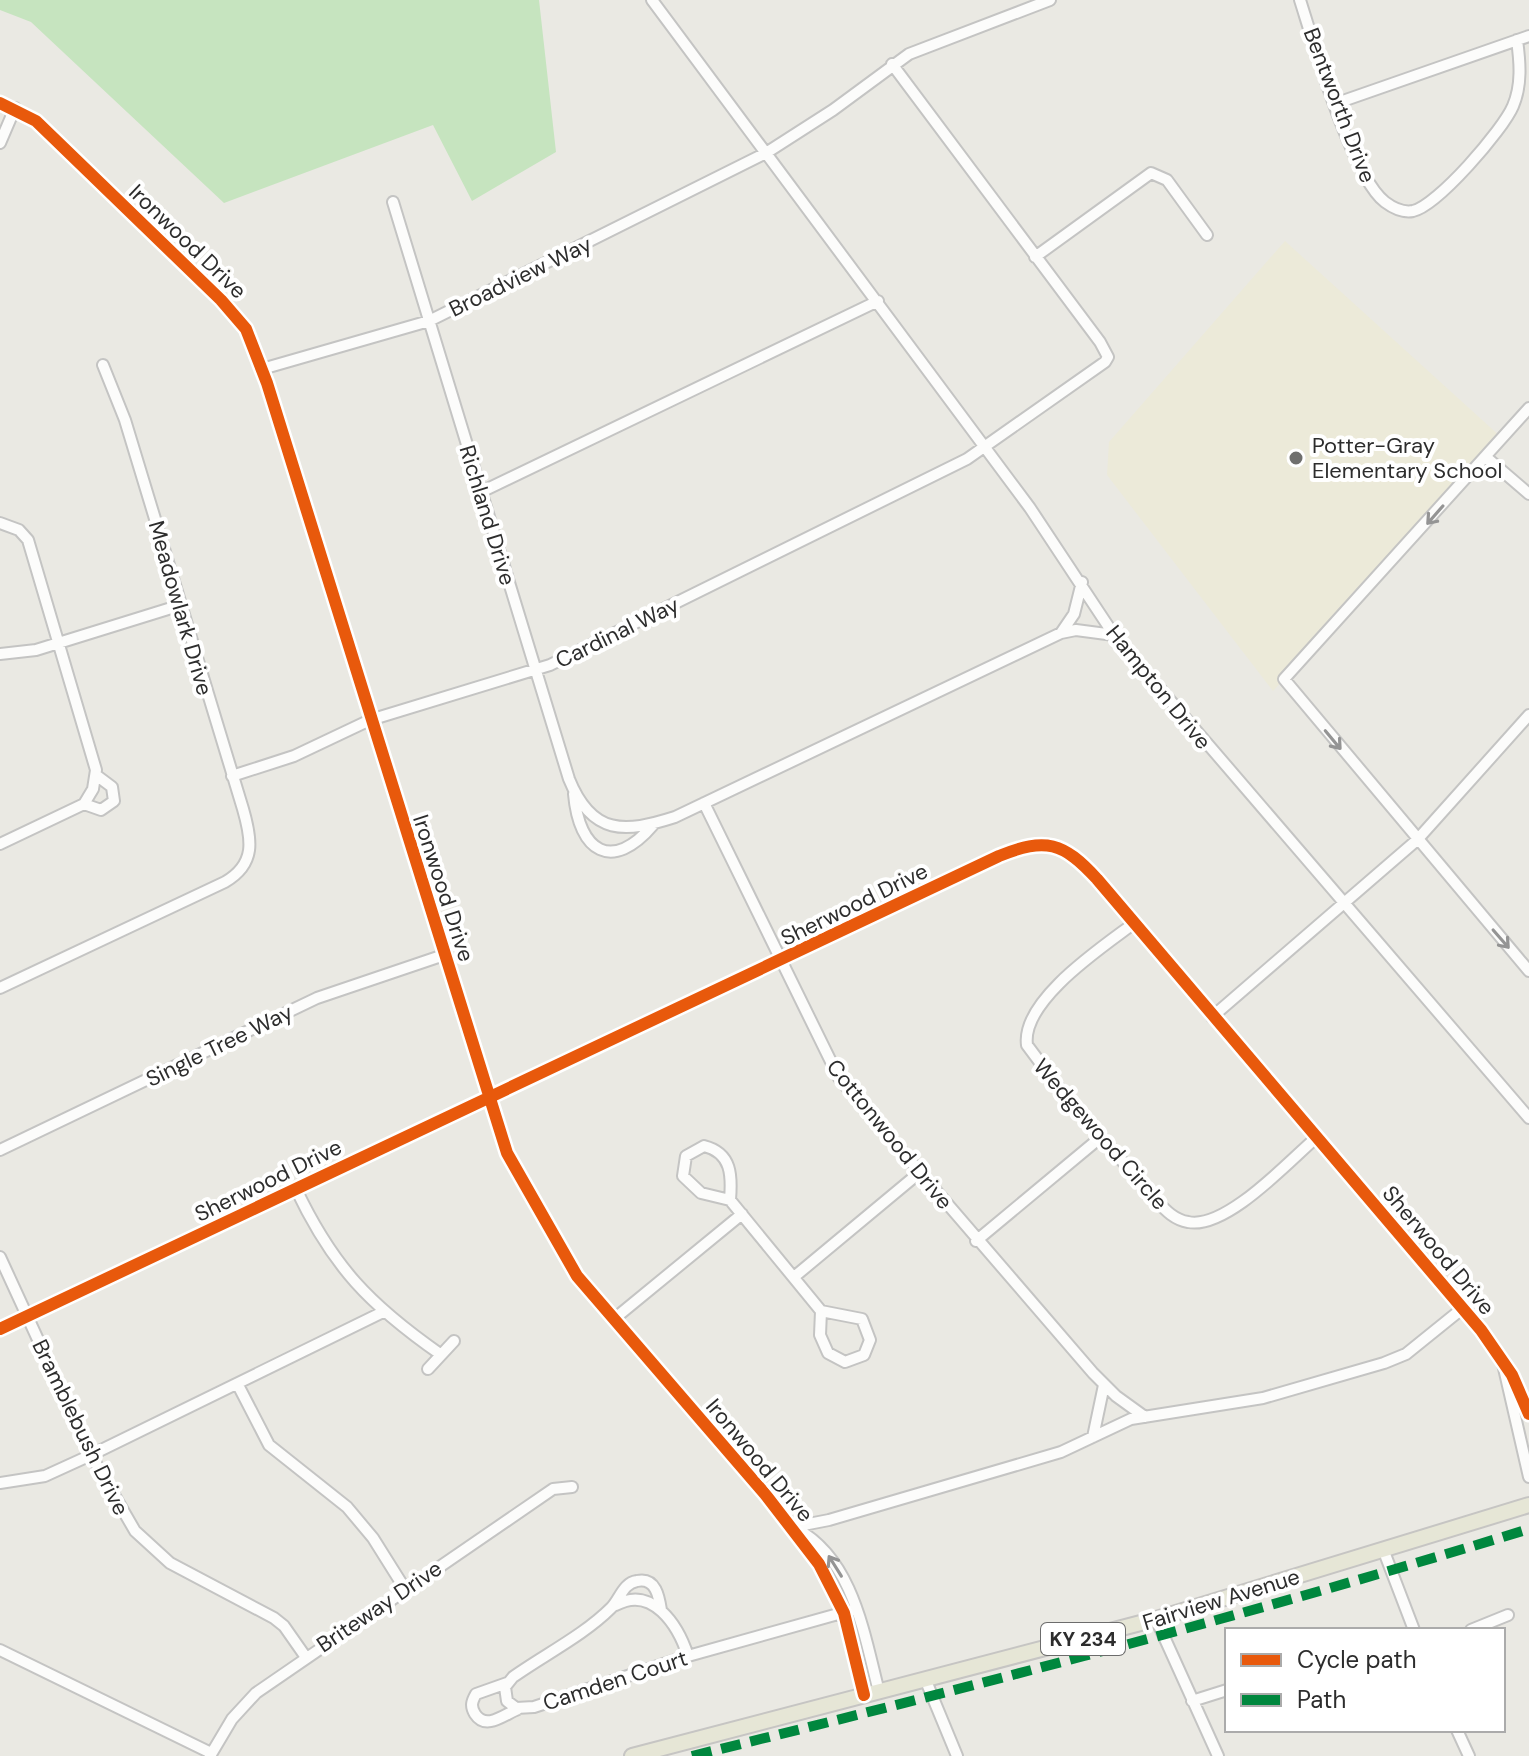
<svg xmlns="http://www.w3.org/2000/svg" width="1529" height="1756" font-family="'DM Sans',sans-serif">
	<rect width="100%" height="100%" fill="#eae9e3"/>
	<path fill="#ecead9" d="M1285 241 1502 438 1273 691 1107 475 1109 442Z"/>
	<path fill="#c6e4bf" d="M0 0H539L556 152 472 201 433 125 224 203 31 22 0 10Z"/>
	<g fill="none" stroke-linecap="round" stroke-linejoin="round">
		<g stroke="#c4c4c3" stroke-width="14">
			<path id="minor" d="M652 0 1030 508 1114 635 1529 1118
				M1300 0C1314 44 1352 177 1385 202 1393 208 1402 213 1413 211 1437 206 1503 130 1513 106 1522 85 1520 62 1517 40
				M0 103 36 121 221 300 246 329 267 383 507 1153 577 1276 765 1494 819 1564 844 1613 864 1695
				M1337 103 1529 36
				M0 143 15 108
				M393 202 569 779C592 836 625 833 675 817L1061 633 1076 630 1114 635
				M1035 257 1151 173 1167 180 1207 235
				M262 369 429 321 766 153 833 110 909 54 1050 0
				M1529 408 1284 679 1529 971
				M1486 457 1529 494
				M481 492 878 301
				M0 523 19 530 28 540 96 770 93 789 84 804 0 844
				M1061 633 1074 614 1082 582
				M0 654 36 650 181 605
				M232 776 294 756 370 720 550 665 967 459 1105 362 1108 357 1100 342 892 64
				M574 794C579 852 612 873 653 825
				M704 803 839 1078 1093 1373 1116 1396 1145 1417
				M84 804 101 810 114 801 112 787 96 775
				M1133 924C1101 948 1021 1001 1027 1045L1062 1092 1157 1201C1166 1211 1175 1220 1188 1222 1226 1230 1289 1161 1317 1137
				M0 988 225 882C256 864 252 840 243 809L125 420 103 365
				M1212 1017 1417 840 1529 715
				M704 1146C732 1153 732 1176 730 1200L701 1193 683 1176 686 1156Z
				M0 1150 317 998 444 955
				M296 1189C333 1267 370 1305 440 1354
				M730 1200 821 1311
				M976 1241 1101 1137
				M0 1257 91 1455 135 1531 170 1563 274 1618 284 1626 305 1656
				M794 1277 919 1173
				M821 1311 862 1319 870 1340 864 1355 845 1362 828 1353 820 1335Z
				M614 1319 742 1214
				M0 1329 999 856C1046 837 1063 842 1097 879L1481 1330 1512 1375 1529 1414
				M1503 1364 1529 1477
				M428 1369 454 1341
				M238 1385 269 1445 347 1507 373 1538 405 1589
				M1093 1437 1104 1385
				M0 1483 45 1476 91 1455 383 1312
				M793 1527 829 1520 1061 1452 1131 1419 1263 1398 1384 1363 1406 1354 1463 1308
				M795 1528C853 1558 864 1634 879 1692
				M1383 1549 1414 1630
				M616 1605C652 1585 678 1625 688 1656
				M661 1610C659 1597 656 1577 637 1581 623 1583 620 1599 611 1608 584 1635 544 1655 513 1677L505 1687 507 1701 516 1708 534 1707 688 1656 856 1609
				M1156 1619 1218 1756
				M1471 1630 1508 1615
				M0 1650 211 1753
				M926 1681 957 1756
				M507 1683 476 1694C472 1701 470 1706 475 1714 486 1731 505 1714 518 1709
				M1192 1701 1227 1690
				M1457 1730 1469 1756
				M210 1756 232 1719 256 1693 553 1489 572 1487"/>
		</g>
		<g stroke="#c6c5c3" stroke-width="18">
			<path id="major" d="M632 1756 1156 1619 1529 1505"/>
		</g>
		<use href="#minor" stroke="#fcfcfb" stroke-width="10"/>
		<use href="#major" stroke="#e6e6d6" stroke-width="14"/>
		<path stroke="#00873e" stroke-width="10" stroke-dasharray="20 10" stroke-linecap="butt" d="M692 1756C973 1687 1252 1614 1529 1529"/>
		<g stroke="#fff" stroke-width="17">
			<path id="cycleway" d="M0 103 36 121 221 300 246 329 267 383 507 1153 577 1276 765 1494 819 1564 844 1613 864 1695
				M0 1329 999 856C1046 837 1063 842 1097 879L1481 1330 1512 1375 1529 1414"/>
		</g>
		<use href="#cycleway" stroke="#e8590c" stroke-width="12"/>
	</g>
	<defs><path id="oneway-shaft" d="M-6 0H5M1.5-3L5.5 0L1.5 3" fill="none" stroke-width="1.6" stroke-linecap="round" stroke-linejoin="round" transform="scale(2)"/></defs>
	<g stroke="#949494">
		<use href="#oneway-shaft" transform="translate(1435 515) rotate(131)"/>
		<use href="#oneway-shaft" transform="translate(1333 740) rotate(50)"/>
		<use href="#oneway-shaft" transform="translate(1501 939) rotate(49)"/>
		<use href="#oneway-shaft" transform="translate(835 1566) rotate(-122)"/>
	</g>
	<circle fill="#6f6f6d" stroke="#fff" stroke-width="3" cx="1296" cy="458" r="8"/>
	<g text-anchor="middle" stroke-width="8" stroke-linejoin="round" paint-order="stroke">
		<rect fill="#fff" stroke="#6c6c6c" stroke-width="2" x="1041" y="1623" width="84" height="32" rx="6"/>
		<g font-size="20" font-weight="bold" fill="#2d2d2d">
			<text x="1083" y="1646">KY 234</text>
		</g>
		<g font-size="22" fill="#2d2d2d" stroke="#fff">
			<text transform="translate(1340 105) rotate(69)" y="8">Bentworth Drive</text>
			<text transform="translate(188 241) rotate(44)" y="8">Ironwood Drive</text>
			<text transform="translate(520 276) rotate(-26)" y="8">Broadview Way</text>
			<text transform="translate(488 515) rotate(73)" y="8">Richland Drive</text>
			<text transform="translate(181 608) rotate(74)" y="8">Meadowlark Drive</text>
			<text transform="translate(617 632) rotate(-26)" y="8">Cardinal Way</text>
			<text transform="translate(1159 687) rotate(51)" y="8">Hampton Drive</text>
			<text transform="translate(444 888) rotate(72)" y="8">Ironwood Drive</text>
			<text transform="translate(854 904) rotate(-26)" y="8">Sherwood Drive</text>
			<text transform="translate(219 1045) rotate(-26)" y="8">Single Tree Way</text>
			<text transform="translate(890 1134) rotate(51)" y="8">Cottonwood Drive</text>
			<text transform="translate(1101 1134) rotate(49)" y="8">Wedgewood Circle</text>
			<text transform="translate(268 1180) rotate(-26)" y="8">Sherwood Drive</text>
			<text transform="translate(1439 1250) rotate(50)" y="8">Sherwood Drive</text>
			<text transform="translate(81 1427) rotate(64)" y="8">Bramblebush Drive</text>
			<text transform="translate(760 1460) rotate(50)" y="8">Ironwood Drive</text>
			<text transform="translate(1221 1599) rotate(-17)" y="8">Fairview Avenue</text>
			<text transform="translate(379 1606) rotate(-34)" y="8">Briteway Drive</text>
			<text transform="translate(615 1680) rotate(-18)" y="8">Camden Court</text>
		</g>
		<g font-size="22" fill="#2d2d2d" stroke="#fff" text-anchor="start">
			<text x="1312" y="453">Potter-Gray<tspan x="1312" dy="25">Elementary School</tspan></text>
		</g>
	</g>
	<rect x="1225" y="1628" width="280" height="104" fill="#ffffff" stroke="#ababab" stroke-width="2"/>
	<rect x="1241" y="1654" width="40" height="12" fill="#e8590c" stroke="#ababab" stroke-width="2"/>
	<text x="1297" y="1668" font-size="24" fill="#2d2d2d">Cycle path</text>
	<rect x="1241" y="1694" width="40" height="12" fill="#00873e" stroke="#ababab" stroke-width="2"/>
	<text x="1297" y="1708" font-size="24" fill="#2d2d2d">Path</text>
</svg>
